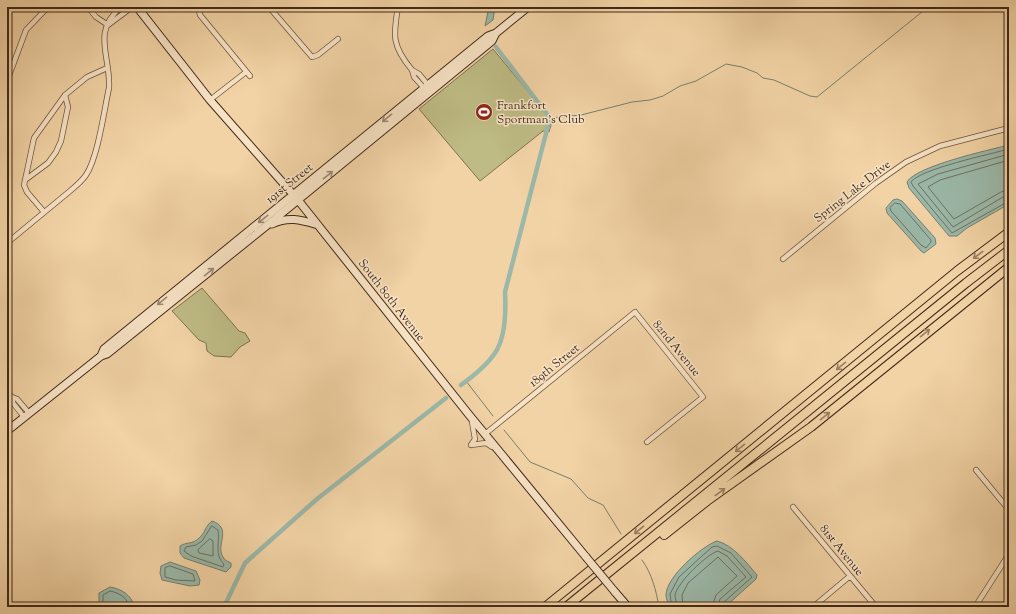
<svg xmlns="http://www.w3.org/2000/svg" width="1016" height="614" font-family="'Sorts Mill Goudy',serif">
	<rect width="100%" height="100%" fill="#f2d3a5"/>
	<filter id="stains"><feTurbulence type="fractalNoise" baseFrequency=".005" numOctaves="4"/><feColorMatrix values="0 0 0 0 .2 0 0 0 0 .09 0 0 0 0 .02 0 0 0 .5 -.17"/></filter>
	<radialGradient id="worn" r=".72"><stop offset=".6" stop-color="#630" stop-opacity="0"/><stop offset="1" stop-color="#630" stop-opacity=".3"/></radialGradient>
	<path fill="#bebb84" stroke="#7f7250" d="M493 49 548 116 551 125 549 132 543 131 480 181 419 109Z
		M202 288 239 331 245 333 250 341 240 347 231 357 214 356 207 351 206 343 199 340 172 311Z"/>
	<path fill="#9bb8a8" stroke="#777f70" d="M489 7H495L493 20 485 26Z
		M1009 145V204L967 228 957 236H949L909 188 907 182C916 166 989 150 1009 145Z
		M897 199 902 201 935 238 936 244 924 253 921 251 887 213 886 208 893 200Z
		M212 521C233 528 215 545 223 557 224 560 229 562 231 563V567L226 572 184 558 180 553V546C186 542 193 544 198 539 205 534 205 526 212 521Z
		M717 541C733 545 746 562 757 575L756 579 725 607H669C668 603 666 598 666 595 666 577 702 546 717 541Z
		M170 562 196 571 200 580 199 585 190 586 162 580 160 573 161 566Z
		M110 587C122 589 131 595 135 607H99V593Z"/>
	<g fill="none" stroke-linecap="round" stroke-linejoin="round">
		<path stroke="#6e7062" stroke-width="1" d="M1009 149C991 154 920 169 911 182L913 186 952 233 1009 201
			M1009 154 938 174 918 184 953 227 1003 197 1009 196
			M1009 160 940 180 928 187 954 219 1001 192 1009 190
			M895 203 900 204 931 240V242L926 248 921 245 891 211 890 208Z
			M212 526 218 530C220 542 214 555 224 564L223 567 191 556 184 551 186 547 196 545 202 541Z
			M210 539 213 541V556L199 553 198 550Z
			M170 566 193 574 195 581 176 580 165 577V568Z
			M103 607V595L110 591C120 593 127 598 130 607
			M672 607 670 594 679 577 712 547 717 546 731 553 752 577 724 602 723 607
			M677 607C677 603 675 598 675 595 677 583 707 554 718 551L727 556 746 577 720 599 718 607
			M683 607 682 595 688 583 718 557 737 576 716 595 712 607"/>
		<path stroke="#777f70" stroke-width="1" d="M550 118 581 115 632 102 650 100 663 96 680 86 696 81 726 64 742 67 757 73 763 78 774 80 810 96 817 97 928 7
			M466 381 493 416
			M504 430 530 462 571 479 588 498 603 505 621 534
			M642 560C652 574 656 590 659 607"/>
		<path stroke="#9bb8a8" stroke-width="4.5" d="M461 385C472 377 487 365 495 353 506 337 506 311 505 292L550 118 496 47
			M224 607 245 563 317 499 446 398"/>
		<g stroke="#6c543e" stroke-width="6">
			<path id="street" d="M88 7 96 17 108 25
				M198 7 200 15 250 76
				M269 7 312 57 318 55 338 39
				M398 7C393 36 392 46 412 70
				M108 25 132 7
				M7 81 26 30 48 7
				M424 88 414 77 412 70 419 74 428 85
				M210 100 246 72
				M25 180 48 163 56 152 61 141 68 107 65 95
				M44 212 27 192 24 185 34 138 65 95 87 77 107 68
				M7 243 70 191C76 186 82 181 86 175 98 157 104 111 109 88 111 56 91 32 121 7
				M783 259 876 183 906 162 940 146 1009 128
				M7 392 12 397 17 399 29 413
				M12 397 13 403 24 417
				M485 434 635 312 703 397 647 442
				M471 445 486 443 492 447
				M471 445 475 439 472 422
				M976 470 1009 510
				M793 507 876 607
				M813 607 850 576
				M975 607 1009 554"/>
		</g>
		<g stroke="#40291c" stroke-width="9">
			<path id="secondary" d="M137 7 210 100 298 200 470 416 586 557
				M272 224C289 216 301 220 318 225
				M101 356 104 349 488 36 496 33
				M7 431 101 356 107 354 265 227 492 41 496 33 528 7
				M615 592 628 607"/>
		</g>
		<g stroke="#40291c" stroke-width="10">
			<path id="highway" d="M664 535 707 501 811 427 1009 267
				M545 607 957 271 1009 232
				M566 607 966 283 1009 250"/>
		</g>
		<use href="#street" stroke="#f7e2c4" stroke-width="4.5"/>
		<use href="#secondary" stroke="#f7e2c4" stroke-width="7"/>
		<use href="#highway" stroke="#f2d3a5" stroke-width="8"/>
		<g stroke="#40291c" stroke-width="9" stroke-linecap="butt">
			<path id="secondary-bridge" d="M586 557 615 592"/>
		</g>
		<use href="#secondary-bridge" stroke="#f7e2c4" stroke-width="7"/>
	</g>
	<defs><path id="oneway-shaft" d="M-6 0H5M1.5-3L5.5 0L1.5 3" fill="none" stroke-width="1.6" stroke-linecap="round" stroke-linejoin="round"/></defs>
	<g stroke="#9c8670">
		<use href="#oneway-shaft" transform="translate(387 118) rotate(141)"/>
		<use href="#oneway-shaft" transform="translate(328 175) rotate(-40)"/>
		<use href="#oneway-shaft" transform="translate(263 219) rotate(142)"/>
		<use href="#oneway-shaft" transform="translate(209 272) rotate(-39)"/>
		<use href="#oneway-shaft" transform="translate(162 301) rotate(141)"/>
	</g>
	<g stroke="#997e60">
		<use href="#oneway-shaft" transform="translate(978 255) rotate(143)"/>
		<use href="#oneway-shaft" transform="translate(925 333) rotate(-39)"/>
		<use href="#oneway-shaft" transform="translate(841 366) rotate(141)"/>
		<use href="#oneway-shaft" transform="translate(825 416) rotate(-39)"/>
		<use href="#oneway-shaft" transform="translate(740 448) rotate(141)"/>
		<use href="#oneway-shaft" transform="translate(720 492) rotate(-36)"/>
		<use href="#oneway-shaft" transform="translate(639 530) rotate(141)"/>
	</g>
	<defs>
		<g id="stadium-disc" transform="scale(0.9)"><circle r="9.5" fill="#8f2418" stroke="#f7e2c4"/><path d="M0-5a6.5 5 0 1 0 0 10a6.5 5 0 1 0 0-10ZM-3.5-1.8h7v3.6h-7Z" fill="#fff"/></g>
	</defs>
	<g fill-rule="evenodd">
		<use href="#stadium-disc" x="484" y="112"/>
	</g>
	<g text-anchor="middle" stroke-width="3" stroke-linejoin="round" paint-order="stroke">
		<g font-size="12" fill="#40291c" stroke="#f7e2c4" text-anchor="start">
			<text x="497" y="109">Frankfort<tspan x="497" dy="14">Sportman's Club</tspan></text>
		</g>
		<g font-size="12" fill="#40291c" stroke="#f7e2c4">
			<text transform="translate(289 183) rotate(-39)" y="4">191st Street</text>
			<text transform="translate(852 191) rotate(-38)" y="4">Spring Lake Drive</text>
			<text transform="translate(392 300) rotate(52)" y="4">South 80th Avenue</text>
			<text transform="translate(677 348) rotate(51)" y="4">82nd Avenue</text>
			<text transform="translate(554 365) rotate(-39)" y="4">189th Street</text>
			<text transform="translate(842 550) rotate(51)" y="4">81st Avenue</text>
		</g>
	</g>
	<rect width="1016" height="614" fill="none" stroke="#f2d3a5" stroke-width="24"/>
	<rect x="8" y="8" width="1000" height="598" fill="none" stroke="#40291c" stroke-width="2"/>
	<rect x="12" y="12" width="992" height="590" fill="none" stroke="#40291c"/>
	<rect width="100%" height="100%" filter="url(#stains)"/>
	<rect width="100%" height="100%" fill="url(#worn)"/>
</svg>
